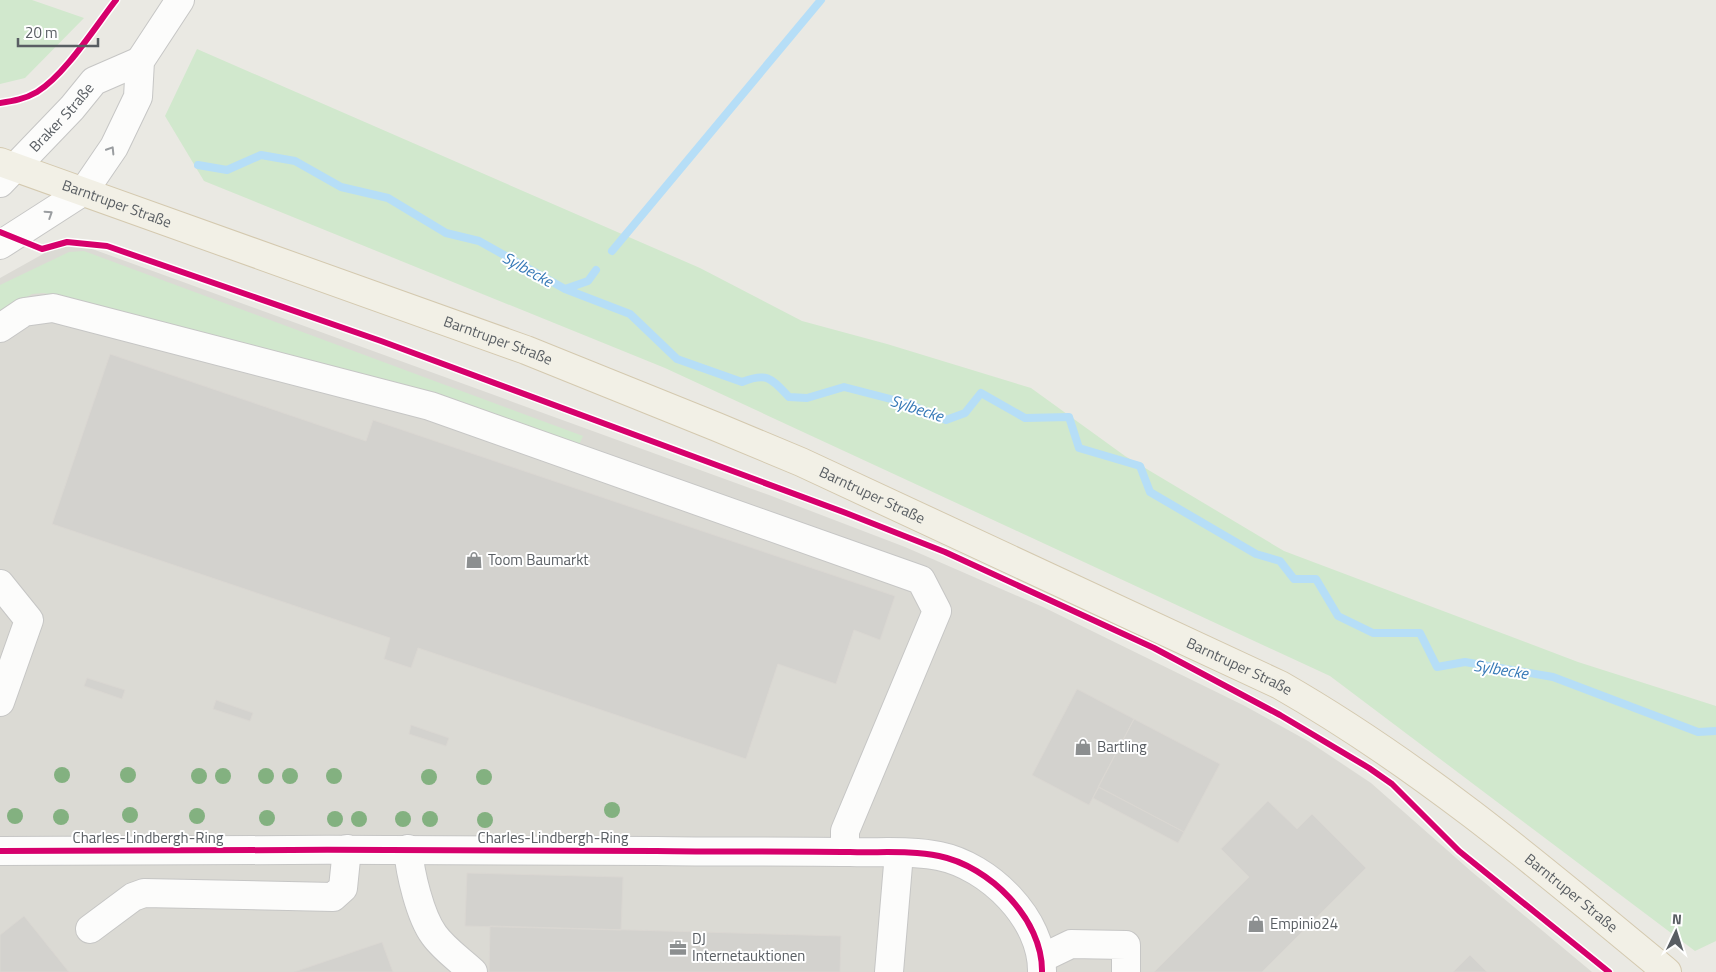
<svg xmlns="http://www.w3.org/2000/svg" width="1716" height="972" font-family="'Titillium Web',sans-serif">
	<rect width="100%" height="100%" fill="#eae9e3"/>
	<path fill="#dbdad4" d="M61 244H76L95 250 769 495 905 547 1043 607 1245 706 1308 741 1371 783 1472 872 1592 972H0V278Z"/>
	<path fill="#d1e8cd" d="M0 0H32L84 18 25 78 0 84Z
		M197 49 700 268 802 321 887 344 1031 388 1125 456 1284 551 1578 662 1716 706V941L1695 951 1330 676 665 368 204 181 165 116Z
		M84 251 583 436 578 447 44 293 32 294 0 314V285L69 252Z"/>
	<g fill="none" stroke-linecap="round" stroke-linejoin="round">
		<path stroke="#b6def7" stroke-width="8" d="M198 165 227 170 261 155 295 161 341 187 388 198 446 233 479 241 565 289 630 314 677 359 742 382C767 372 771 378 789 397L807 398 844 387 906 403 946 420 965 413 981 393 1025 418 1069 417 1079 448 1140 466 1150 492 1256 554 1280 561 1294 579H1316L1338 616 1373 633H1420L1437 667 1465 662 1553 677 1698 732 1716 731
			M612 251 821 0
			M565 289 588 281 596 270"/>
	</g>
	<path fill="#d3d2ce" stroke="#dad7d2" d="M110 354 366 441 373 420 895 596 880 640 854 630 836 684 778 664 746 759 418 648 411 668 384 659 390 638 52 524Z
		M87 678 125 690 122 699 84 686Z
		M1077 689 1134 719 1089 805 1032 775Z
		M216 700 253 713 250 721 213 709Z
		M1134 719 1220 764 1184 832 1098 787Z
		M411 725 449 738 446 746 409 734Z
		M1099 787 1184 832 1178 843 1093 798Z
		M1268 801 1297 829 1312 814 1366 868 1262 972H1154L1249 877 1221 849Z
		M467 873 623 877 621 930 465 926Z
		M24 916 69 972H0V935Z
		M490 926 841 936 840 972H489Z
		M382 942 393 972H294Z
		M1470 955 1487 972H1453Z"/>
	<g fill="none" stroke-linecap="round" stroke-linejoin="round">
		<g stroke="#c6c6c5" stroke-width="30">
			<g id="minor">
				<path id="s1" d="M0 183 72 108 94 81 140 61"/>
				<path d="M0 245 84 191 114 147 138 97 140 61 180 0"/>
				<path d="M0 328 24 312 53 308 430 406 921 580 937 611 845 831V852"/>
				<path d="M0 584 29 620 0 702"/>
				<path d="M408 849C410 873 420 916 434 935 444 949 460 960 473 972"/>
				<path d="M0 851C219 849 437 850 656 851 720 852 785 851 850 852 879 853 911 850 939 856 989 866 1043 919 1042 972"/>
				<path d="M90 929 133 897 144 893 333 897 343 888 347 849"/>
				<path d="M1042 958 1071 944 1126 945V972"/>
				<path d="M889 972 899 853"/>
			</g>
		</g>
		<g stroke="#d4c9af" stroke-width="30">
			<g id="major">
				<path id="s2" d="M0 162 526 350 717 427 801 462 1280 685C1420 765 1543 869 1667 972"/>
			</g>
		</g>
		<use href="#minor" stroke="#fcfcfb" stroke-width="28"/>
		<use href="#major" stroke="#f2f0e6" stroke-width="28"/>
		<g stroke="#fff" stroke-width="9">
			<path id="cycleway" d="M0 103C13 101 25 99 37 92 65 75 95 27 116 0
				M0 232 42 249 67 242 107 246 381 341 846 513 945 552 1154 648 1280 715 1369 768 1392 784 1459 851 1609 972
				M0 851C219 849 437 850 656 851 720 852 785 851 850 852 879 853 911 850 939 856 989 866 1043 919 1042 972"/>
		</g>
		<use href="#cycleway" stroke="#d6006c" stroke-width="6"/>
	</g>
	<g fill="#83b180">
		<circle cx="62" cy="775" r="8"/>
		<circle cx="128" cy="775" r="8"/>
		<circle cx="199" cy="776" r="8"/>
		<circle cx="223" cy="776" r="8"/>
		<circle cx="266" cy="776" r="8"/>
		<circle cx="290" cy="776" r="8"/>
		<circle cx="334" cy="776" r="8"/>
		<circle cx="429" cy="777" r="8"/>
		<circle cx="484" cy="777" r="8"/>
		<circle cx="612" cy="810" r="8"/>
		<circle cx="130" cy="815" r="8"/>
		<circle cx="15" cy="816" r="8"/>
		<circle cx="197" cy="816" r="8"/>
		<circle cx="61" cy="817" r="8"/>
		<circle cx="267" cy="818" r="8"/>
		<circle cx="335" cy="819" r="8"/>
		<circle cx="359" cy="819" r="8"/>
		<circle cx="403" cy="819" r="8"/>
		<circle cx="430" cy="819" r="8"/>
		<circle cx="485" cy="820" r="8"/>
	</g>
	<defs><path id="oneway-chevron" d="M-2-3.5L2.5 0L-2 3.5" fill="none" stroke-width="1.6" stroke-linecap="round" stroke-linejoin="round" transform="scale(1.25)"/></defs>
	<g stroke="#9a9da0">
		<use href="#oneway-chevron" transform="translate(111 150) rotate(-58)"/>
		<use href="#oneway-chevron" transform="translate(49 214) rotate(-33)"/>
	</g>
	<defs>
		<g id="shop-bare" transform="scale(1.35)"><path d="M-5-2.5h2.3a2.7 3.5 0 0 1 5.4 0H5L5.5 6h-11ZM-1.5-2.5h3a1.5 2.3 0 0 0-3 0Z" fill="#8c8f90" stroke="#fff" stroke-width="2.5" paint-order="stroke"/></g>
		<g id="office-bare" transform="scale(1.35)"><path d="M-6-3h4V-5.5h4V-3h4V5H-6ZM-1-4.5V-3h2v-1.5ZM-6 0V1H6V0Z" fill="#8c8f90" stroke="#fff" stroke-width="2.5" paint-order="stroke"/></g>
	</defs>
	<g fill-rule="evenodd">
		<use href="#shop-bare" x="474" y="560"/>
		<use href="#shop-bare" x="1083" y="747"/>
		<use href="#shop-bare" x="1256" y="924"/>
		<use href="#office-bare" x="678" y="948"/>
	</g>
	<g text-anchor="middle" stroke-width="4" stroke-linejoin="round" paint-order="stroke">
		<g font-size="15" fill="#595e63" stroke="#fff">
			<text dy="5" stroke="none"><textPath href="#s1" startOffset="90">Braker Straße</textPath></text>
			<text dy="5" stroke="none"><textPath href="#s2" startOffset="124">Barntruper Straße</textPath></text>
			<text dy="5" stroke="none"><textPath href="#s2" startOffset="529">Barntruper Straße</textPath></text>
			<text dy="5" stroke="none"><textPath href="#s2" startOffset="934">Barntruper Straße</textPath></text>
			<text dy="5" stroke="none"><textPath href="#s2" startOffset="1339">Barntruper Straße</textPath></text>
			<text x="148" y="843">Charles-Lindbergh-Ring</text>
			<text x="553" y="843">Charles-Lindbergh-Ring</text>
			<text dy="5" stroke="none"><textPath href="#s2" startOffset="1742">Barntruper Straße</textPath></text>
		</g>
		<g font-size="15" fill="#595e63" stroke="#fff" text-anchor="start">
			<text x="488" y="565">Toom Baumarkt</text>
			<text x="1097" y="752">Bartling</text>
			<text x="1270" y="929">Empinio24</text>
			<text x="692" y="944">DJ<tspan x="692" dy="17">Internetauktionen</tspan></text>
		</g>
		<g font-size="16" font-style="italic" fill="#3679b7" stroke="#fff">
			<text transform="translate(528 269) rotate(29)" y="6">Sylbecke</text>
			<text transform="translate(917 408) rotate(18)" y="6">Sylbecke</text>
			<text transform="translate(1501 669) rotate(9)" y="6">Sylbecke</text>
		</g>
	</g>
	<g transform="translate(1676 932) rotate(4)" stroke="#ffffff" stroke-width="4" paint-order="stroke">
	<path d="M0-4L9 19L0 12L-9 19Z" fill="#595e63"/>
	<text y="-8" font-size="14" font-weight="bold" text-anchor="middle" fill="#595e63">N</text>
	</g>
	<path d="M18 38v8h80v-8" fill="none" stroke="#595e63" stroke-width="2.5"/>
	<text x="25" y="38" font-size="15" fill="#595e63" stroke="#ffffff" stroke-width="4" paint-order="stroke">20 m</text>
</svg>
